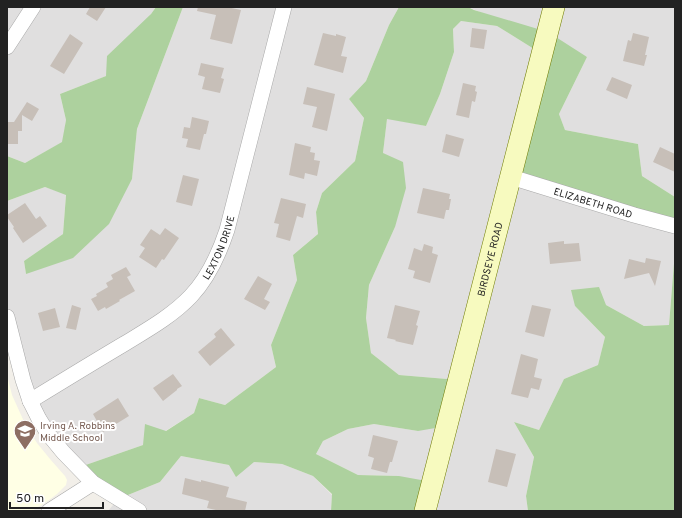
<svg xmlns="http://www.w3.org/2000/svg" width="682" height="518" font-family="Overpass,sans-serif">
	<rect width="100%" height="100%" fill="#f2efe9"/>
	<path fill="#e0dfdf" d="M7 7H156L106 76 60 94 66 120 63 142 25 163 7 156Z
		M183 7H399L389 25 366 81 349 99 364 118 355 161 322 193 316 212 318 234 293 255 297 280 271 345 276 367 225 405 199 398 194 413 143 445 77 468 49 435 7 317V201L45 187 66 194 63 234 24 261 26 274 132 179 137 129Z
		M468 7H675V197L642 176 638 144 565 130 559 114 587 57Z
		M461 21 497 26 542 54 511 177 675 226V251L669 325 644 326 606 305 575 306 605 337 598 365 564 379 539 430 514 422 534 457 526 496 528 511H425L399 476 358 475 316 454 323 441 348 429 374 424 418 431 459 380 399 375 371 353 366 318 369 285 395 227 383 153 387 118 426 126 440 94 454 52 453 29Z
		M181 456 229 465 254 462 282 464 313 476 332 495 331 511H108L118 499 160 482Z"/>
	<path fill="#ffffe5" d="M7 375 12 395 26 426 37 443 50 459 65 476 67 480 66 485 57 494 49 500 32 511H7Z"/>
	<path fill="#add19e" d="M156 7H183L137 129 132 179 109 224 73 258 26 274 24 261 63 234 66 195 45 187 7 201V156L25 163 62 142 66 120 60 94 106 76 107 56 151 14Z
		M399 7H468L474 10 548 32 587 57 559 114 565 130 638 144 642 176 675 197V226L511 177 542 54 497 26 461 21 453 29 454 52 440 94 426 126 387 119 383 153 403 162 406 188 395 227 369 285 366 318 371 353 399 375 459 380 447 426 418 431 374 424 348 429 323 441 316 454 358 475 399 476 432 482 425 511H331L332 494 313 476 282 464 254 462 236 477 229 465 181 456 160 482 118 499 77 468 143 445 145 424 166 431 194 413 199 398 225 405 276 367 271 345 297 280 293 255 318 234 316 212 322 193 355 161 364 118 349 99 366 81 389 25Z
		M675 251V511H528L526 496 534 457 514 422 539 430 564 379 598 365 605 337 575 306 571 290 599 287 606 305 644 326 669 325Z"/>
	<path fill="#c7bfb8" d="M90 7H106L97 21 86 14Z
		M198 7H227L241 10 232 44 210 39 216 15 197 11Z
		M472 28 487 30 484 49 470 47Z
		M323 33 336 36V34L346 37 341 56 347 57 343 73 314 65Z
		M633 33 649 37 645 55H647L644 66 623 61 628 40 631 41Z
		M70 34 83 43 64 74 50 66Z
		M201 63 224 68 221 78 224 79 220 93 202 89 205 77 198 75Z
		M612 77 632 85 627 99 606 90Z
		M463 83 476 86 475 91 477 92 475 102 472 101 469 118 456 115Z
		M307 87 335 94 327 131 312 127 317 107 303 104Z
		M27 102 39 109 32 121 22 115V131H18V144H7V122H14Z
		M192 117 209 121 206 134H204L200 150 186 147 188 139 182 138 184 127 190 128Z
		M446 134 464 139 459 157 442 152Z
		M295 143 311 147 310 152 315 153 314 160 320 161 317 176 305 173 304 179 289 175Z
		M660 147 675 154V172L653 162Z
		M183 175 199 179 192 206 176 202Z
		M423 188 450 194 449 199H451L449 210H446L444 219 417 213Z
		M281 198 306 204 303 218 297 216 290 241 276 237 279 224 274 223Z
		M25 203 36 219 40 216 47 226 23 243 13 228 14 227 7 217V215Z
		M165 228 179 238 164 260 162 259 156 268 139 257 145 248 140 245 151 229 160 235Z
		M564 241V244L579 243 581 261 550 264 548 243Z
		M424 244 433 247 432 253 438 255 430 283 413 278 415 271 408 269 414 248 422 251Z
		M646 258 661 261 655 286 649 273 624 279 629 259 645 263Z
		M126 267 131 275 127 277 135 291 119 300 120 301 106 309 105 307 98 311 91 299 97 296 96 294 108 287 106 283 113 279 111 275Z
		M258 276 272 284 264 299 270 302 265 310 244 299Z
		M72 305 81 308 76 330 66 328Z
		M395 305 420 311 416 325 418 326 413 345 395 341 396 340 387 338Z
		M532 305 551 309 544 337 525 332Z
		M55 308 60 327 43 331 38 313Z
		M221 328 235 345 210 366 198 352 216 337 214 334Z
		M521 354 538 359 534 377 542 379 539 390 531 388 528 398 511 394Z
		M173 374 182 386 177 389V390L163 401 153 388Z
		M118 398 129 416 103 432 93 414Z
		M373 435 398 441 392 462H390L387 473 371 469 374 458 368 456Z
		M496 449 516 454 507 487 488 482Z
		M185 478 201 482V480L229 487 226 497 247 502 245 511H220L207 508 209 501 182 494Z"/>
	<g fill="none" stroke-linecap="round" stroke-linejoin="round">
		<g stroke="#a9a9a9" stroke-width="16">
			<g id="minor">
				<path d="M7 47 33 7"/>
				<path id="s1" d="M511 177 634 215 675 226"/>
				<path d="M7 317 23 380 30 401 39 419 49 435 63 452 93 483 139 511"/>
				<path id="s2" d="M30 401C61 382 92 363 124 344 147 330 172 316 191 296 208 278 219 254 227 230L284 7"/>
				<path d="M49 511 93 483"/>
			</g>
		</g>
		<g stroke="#707d05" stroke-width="22">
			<g id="secondary">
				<path id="s3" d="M425 511 554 7"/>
			</g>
		</g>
		<use href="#minor" stroke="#fff" stroke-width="15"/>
		<use href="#secondary" stroke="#f7fabf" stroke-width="21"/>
	</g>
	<defs>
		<g id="school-pin" transform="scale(1.15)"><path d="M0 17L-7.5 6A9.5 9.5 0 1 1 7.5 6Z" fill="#8d6e63" stroke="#fff"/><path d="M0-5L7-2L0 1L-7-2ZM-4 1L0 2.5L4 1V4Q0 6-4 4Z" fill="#fff"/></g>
	</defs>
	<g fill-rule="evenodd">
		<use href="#school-pin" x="25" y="431"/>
	</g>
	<g text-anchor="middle" stroke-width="4" stroke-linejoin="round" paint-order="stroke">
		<g font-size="10" fill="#222" stroke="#fff">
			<text dy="4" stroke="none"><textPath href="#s1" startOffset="86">ELIZABETH ROAD</textPath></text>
			<text dy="4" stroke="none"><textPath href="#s2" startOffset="249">LEXTON DRIVE</textPath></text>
			<text dy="4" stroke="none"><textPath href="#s3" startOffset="260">BIRDSEYE ROAD</textPath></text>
		</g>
		<g font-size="10" fill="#785e54" stroke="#fff" text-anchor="start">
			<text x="40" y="429">Irving A. Robbins<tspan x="40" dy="12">Middle School</tspan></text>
		</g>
	</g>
	<rect width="682" height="518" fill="none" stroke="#222222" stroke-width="16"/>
	<path d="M10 502v6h93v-6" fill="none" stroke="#222222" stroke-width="2"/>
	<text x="16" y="502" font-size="12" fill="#222222" stroke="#ffffff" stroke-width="3" paint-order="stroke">50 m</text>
</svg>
